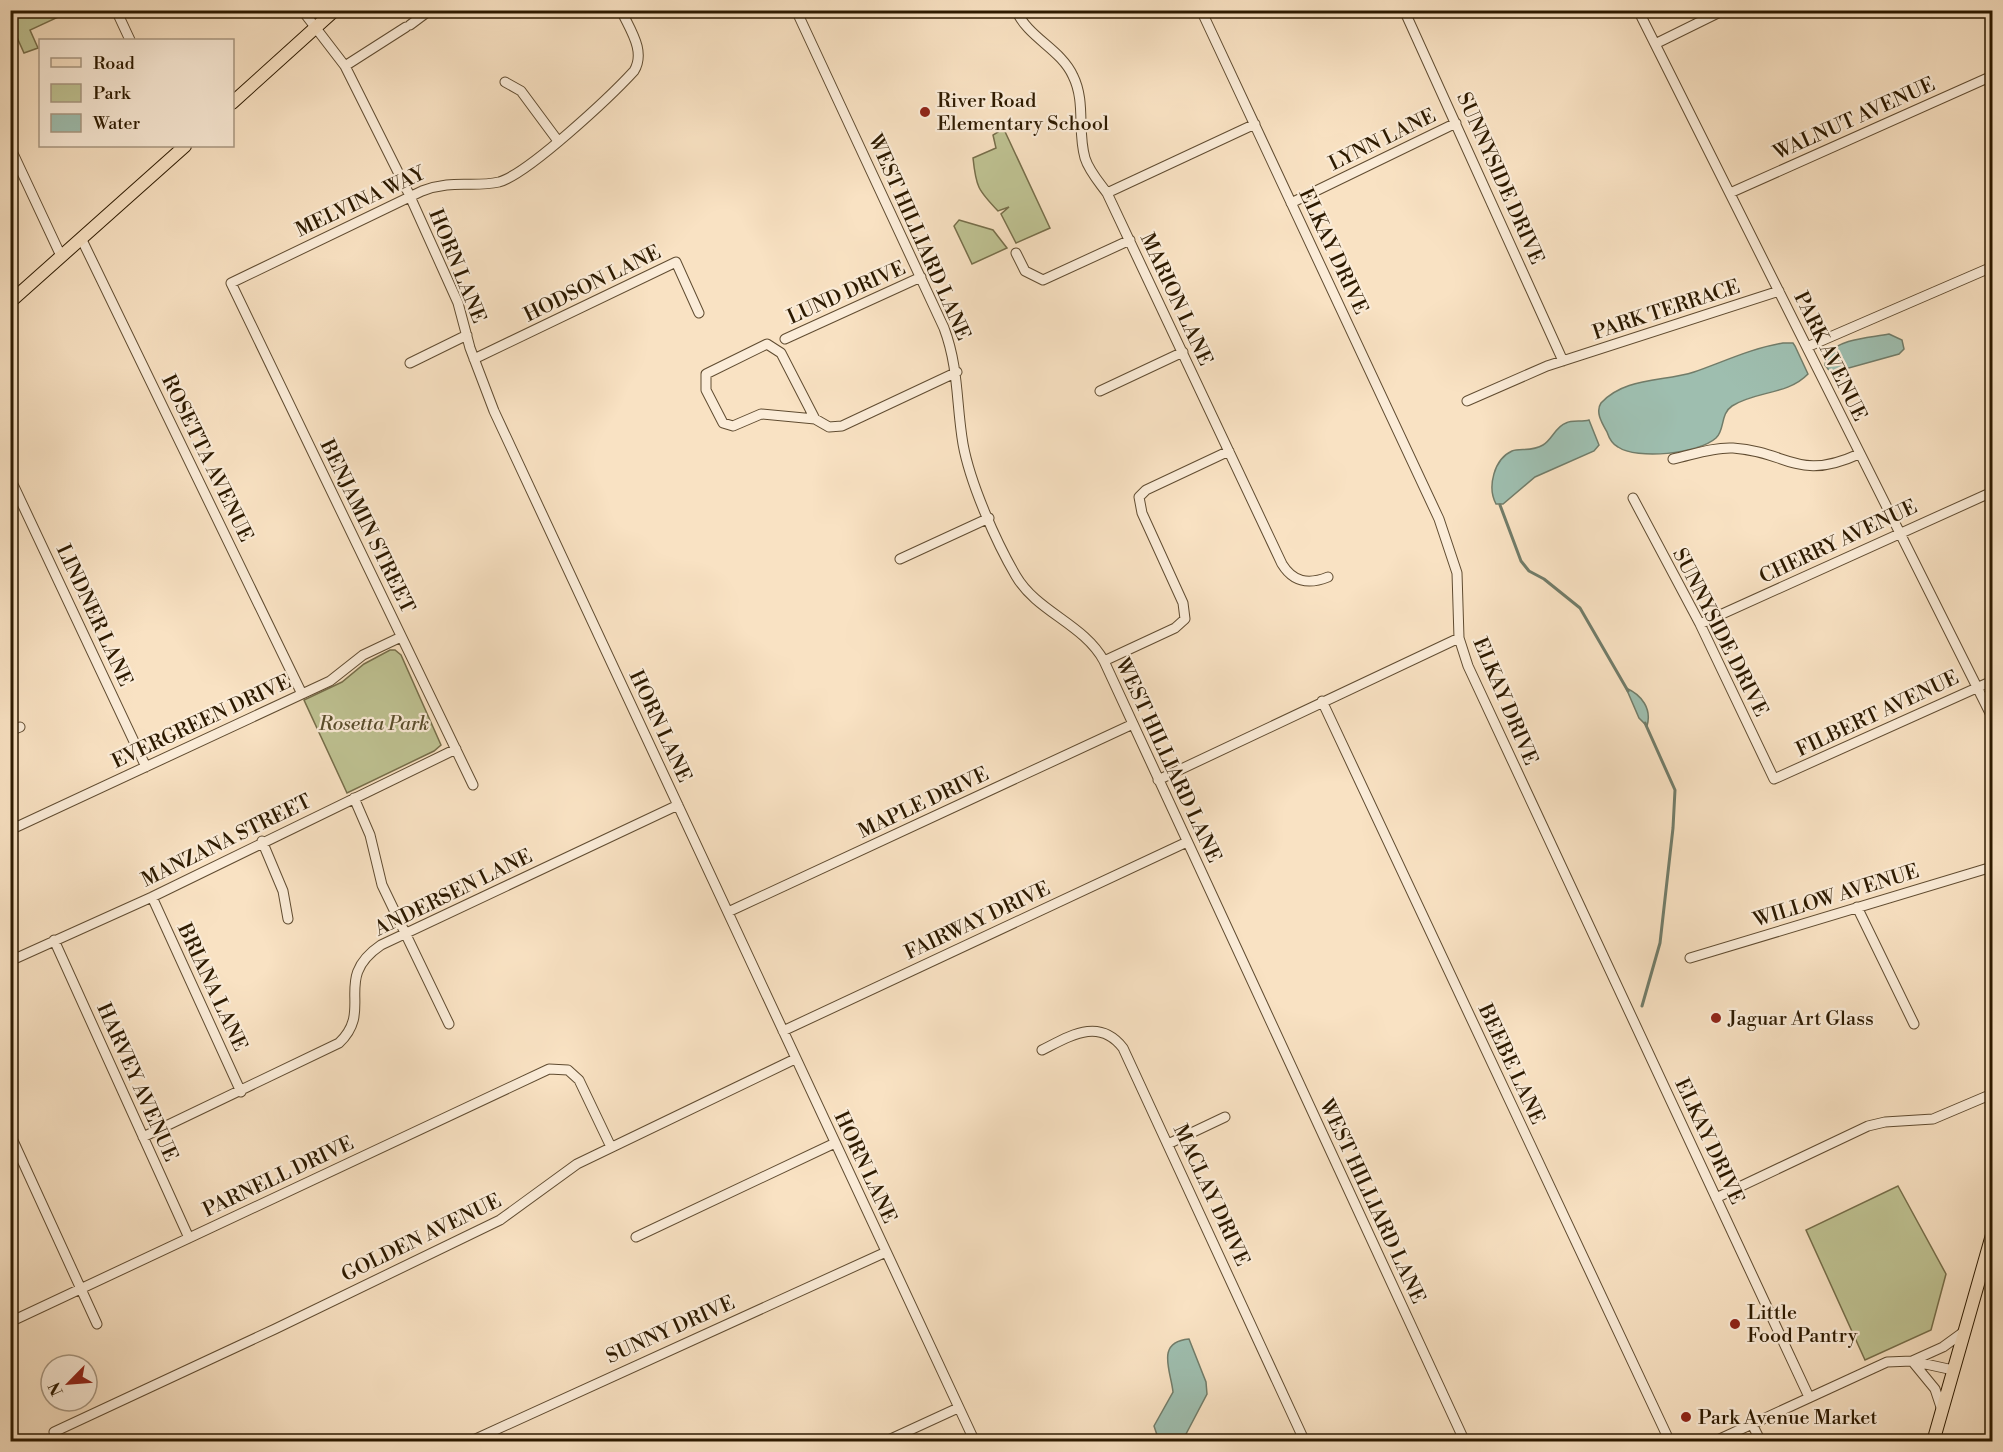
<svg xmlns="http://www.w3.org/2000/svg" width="2003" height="1452" font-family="'Libre Bodoni',serif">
	<rect width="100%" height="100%" fill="#f9e2c3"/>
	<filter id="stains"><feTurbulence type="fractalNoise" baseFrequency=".00333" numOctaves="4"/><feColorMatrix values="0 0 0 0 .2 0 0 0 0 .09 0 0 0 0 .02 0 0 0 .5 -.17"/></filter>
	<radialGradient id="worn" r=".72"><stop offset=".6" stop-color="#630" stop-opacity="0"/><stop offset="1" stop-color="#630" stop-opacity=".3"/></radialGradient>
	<path fill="#bfc393" stroke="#766e4a" stroke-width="1.5" d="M66 11 67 13 30 30 38 48 24 53 11 24V11Z
		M998 122 1001 123 1050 228 1016 243 1001 214 1009 207 998 211C978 190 976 187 973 158L996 148 993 135 998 132Z
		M959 220 993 230 1007 248 972 264 954 226Z
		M390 650H395L401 655 441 745 434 751 347 793 304 700 342 682 364 664Z
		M1898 1186 1946 1274 1931 1330 1865 1360 1806 1230Z"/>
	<path fill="#9ebeaf" stroke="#717c69" stroke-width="1.5" d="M1889 334 1902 340 1904 349 1899 354 1831 373 1825 365 1826 355C1841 338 1868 338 1889 334Z
		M1783 343H1793L1795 346 1808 374C1788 395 1755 391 1732 406 1720 414 1725 430 1716 438 1698 454 1637 460 1618 447 1612 444 1609 438 1607 432 1602 423 1595 412 1601 403 1625 377 1663 382 1694 372 1723 362 1752 348 1783 343Z
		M1589 420 1599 445 1594 451 1535 477 1503 504H1496C1487 487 1494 459 1512 451 1520 448 1532 452 1543 445 1552 440 1556 426 1566 423 1572 420 1582 422 1589 420Z
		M1626 688C1642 695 1652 709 1647 726L1639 718Z
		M1189 1339 1206 1382 1207 1394 1186 1434 1174 1441H1159L1154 1426 1173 1392C1171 1371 1155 1342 1189 1339Z"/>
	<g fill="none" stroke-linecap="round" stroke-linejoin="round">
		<path stroke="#717c69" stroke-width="3" d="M1500 505 1521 561 1529 571 1544 579 1580 608 1628 691
			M1642 1006 1660 943 1673 828 1675 790 1645 723"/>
		<g stroke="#604c31" stroke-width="11">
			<path id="minor" d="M116 10 130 40
				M302 10 345 66 408 192 458 303 470 348 494 411 975 1442
				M796 10 944 328C959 368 956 403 963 444 970 483 996 542 1016 576 1037 612 1084 624 1104 661L1465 1442
				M1016 10C1028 38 1061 49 1073 76 1086 102 1077 131 1085 158 1089 171 1099 182 1107 193L1282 564C1293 582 1308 585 1328 577
				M1201 10 1439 519 1457 573 1459 638 1468 666 1809 1397
				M1404 10 1563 361
				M1638 10 1992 717
				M410 25 430 10
				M1655 44 1724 10
				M345 66 406 27
				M505 82 521 91 558 141
				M10 147 61 256
				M1107 193 1255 124
				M1730 193 1992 76
				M1291 203 1456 123
				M81 238 302 694
				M1016 253 1025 271 1043 280 1130 240
				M785 339 921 277
				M767 344 781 353 815 419 761 414 733 426 723 423 706 390V374Z
				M1807 347 1992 267
				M474 359 676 262 699 313
				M410 363 467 335
				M1100 391 1183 352
				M1467 401 1547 366 1779 291
				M815 419 829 427 842 426 957 372
				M1673 459C1692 455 1713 447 1733 448 1789 452 1798 482 1859 454
				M10 478 146 767
				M1633 498 1700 624 1774 779 1992 681
				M900 559 989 518
				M1700 624 1992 492
				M1104 661 1175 628 1185 619 1183 603 1142 513 1139 497 1146 490 1229 451
				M1322 701 1670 1442
				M10 731 20 727
				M1158 780 1459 638
				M473 785 231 283 422 191C453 179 472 188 499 182 528 174 611 96 634 71 646 51 630 30 621 10
				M354 798 370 835 382 885 449 1024
				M10 830 330 681 363 655 401 637
				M262 841 283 891 288 919
				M152 897 241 1092
				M1857 907 1914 1024
				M728 912 1133 724
				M54 940 189 1238
				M1690 958 1992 867
				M10 961 152 897 456 749
				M783 1031 1187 842
				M1042 1050C1070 1036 1099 1017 1123 1048L1305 1442
				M10 1134 97 1324
				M143 1137 339 1043C375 1009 331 979 381 945L678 805
				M1168 1144 1225 1117
				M1716 1198 1868 1126 1885 1122 1933 1119 1992 1094
				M636 1237 835 1143
				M10 1322 549 1069 568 1070 579 1080 611 1147
				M1942 1410 1935 1389 1912 1361 1943 1347 1965 1331
				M1752 1424 1761 1442
				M54 1432 275 1329 500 1220 577 1164 795 1059
				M1550 1441V1442
				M469 1442 886 1252
				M884 1442 958 1408
				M1713 1442 1887 1362 1912 1361 1953 1370"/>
		</g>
		<g stroke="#2d1a00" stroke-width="14">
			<path id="major" d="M232 103 335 10
				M10 302 185 146
				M1933 1442 1992 1235"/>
		</g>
		<use href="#minor" stroke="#fbecd8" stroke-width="9"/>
		<use href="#major" stroke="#f9e2c3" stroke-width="12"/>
		<path stroke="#2d1a00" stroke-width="3" stroke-dasharray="10 10" stroke-linecap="butt" d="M1985 1442 1992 1416"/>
	</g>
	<g fill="#8f2418" stroke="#fbecd8" stroke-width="2">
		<circle cx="925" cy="112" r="6"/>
		<circle cx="1716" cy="1018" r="6"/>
		<circle cx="1735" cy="1324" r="6"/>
		<circle cx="1686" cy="1417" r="6"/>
	</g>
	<g text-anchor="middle" stroke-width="4.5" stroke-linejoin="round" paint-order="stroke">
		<g font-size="20" fill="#2d1a00" stroke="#fbecd8" text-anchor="start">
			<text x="937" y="107">River Road<tspan x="937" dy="23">Elementary School</tspan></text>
			<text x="1728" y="1025">Jaguar Art Glass</text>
			<text x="1747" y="1319">Little<tspan x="1747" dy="23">Food Pantry</tspan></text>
			<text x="1698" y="1424">Park Avenue Market</text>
		</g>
		<g font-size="20" fill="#2d1a00" stroke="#fbecd8">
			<text transform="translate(1854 118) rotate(-24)" y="7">WALNUT AVENUE</text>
			<text transform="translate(1382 139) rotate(-26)" y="7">LYNN LANE</text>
			<text transform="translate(1501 178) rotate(66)" y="7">SUNNYSIDE DRIVE</text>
			<text transform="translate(360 201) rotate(-25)" y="7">MELVINA WAY</text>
			<text transform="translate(920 237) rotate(66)" y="7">WEST HILLIARD LANE</text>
			<text transform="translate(1334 251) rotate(65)" y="7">ELKAY DRIVE</text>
			<text transform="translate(458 266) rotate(68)" y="7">HORN LANE</text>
			<text transform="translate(592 283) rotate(-26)" y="7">HODSON LANE</text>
			<text transform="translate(846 292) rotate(-24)" y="7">LUND DRIVE</text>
			<text transform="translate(1177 299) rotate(65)" y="7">MARION LANE</text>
			<text transform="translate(1666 309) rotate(-18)" y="7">PARK TERRACE</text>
			<text transform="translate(1831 356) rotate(64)" y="7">PARK AVENUE</text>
			<text transform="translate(208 458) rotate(64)" y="7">ROSETTA AVENUE</text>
			<text transform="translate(368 526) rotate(64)" y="7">BENJAMIN STREET</text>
			<text transform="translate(1838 541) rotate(-25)" y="7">CHERRY AVENUE</text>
			<text transform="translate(95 615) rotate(65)" y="7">LINDNER LANE</text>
			<text transform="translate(1721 632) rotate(63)" y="7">SUNNYSIDE DRIVE</text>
			<text transform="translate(1506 701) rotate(67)" y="7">ELKAY DRIVE</text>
			<text transform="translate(1877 713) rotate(-25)" y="7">FILBERT AVENUE</text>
			<text transform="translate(201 721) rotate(-25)" y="7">EVERGREEN DRIVE</text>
			<text transform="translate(661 726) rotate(65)" y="7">HORN LANE</text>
			<text transform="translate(1169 760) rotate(65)" y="7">WEST HILLIARD LANE</text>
			<text transform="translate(923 802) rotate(-25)" y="7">MAPLE DRIVE</text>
			<text transform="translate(226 840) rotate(-26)" y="7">MANZANA STREET</text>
			<text transform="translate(453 892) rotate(-26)" y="7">ANDERSEN LANE</text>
			<text transform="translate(1836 895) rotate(-17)" y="7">WILLOW AVENUE</text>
			<text transform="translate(977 920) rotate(-25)" y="7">FAIRWAY DRIVE</text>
			<text transform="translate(213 987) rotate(65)" y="7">BRIANA LANE</text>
			<text transform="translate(1512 1064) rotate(65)" y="7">BEEBE LANE</text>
			<text transform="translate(138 1082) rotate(66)" y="7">HARVEY AVENUE</text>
			<text transform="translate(1710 1141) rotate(65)" y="7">ELKAY DRIVE</text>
			<text transform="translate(866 1167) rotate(65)" y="7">HORN LANE</text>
			<text transform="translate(278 1176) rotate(-25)" y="7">PARNELL DRIVE</text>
			<text transform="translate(1212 1195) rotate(65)" y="7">MACLAY DRIVE</text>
			<text transform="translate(1373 1201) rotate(65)" y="7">WEST HILLIARD LANE</text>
			<text transform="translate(421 1237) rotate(-26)" y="7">GOLDEN AVENUE</text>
			<text transform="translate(670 1329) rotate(-24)" y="7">SUNNY DRIVE</text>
		</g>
		<g font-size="20" font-style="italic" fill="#594d2c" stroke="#fbecd8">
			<text x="374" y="730">Rosetta Park</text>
		</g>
	</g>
	<rect width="2003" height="1452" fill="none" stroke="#f9e2c3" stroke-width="36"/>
	<rect x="12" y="12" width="1979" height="1428" fill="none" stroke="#2d1a00" stroke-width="3"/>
	<rect x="18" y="18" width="1967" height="1416" fill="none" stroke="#2d1a00" stroke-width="1.5"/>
	<rect x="39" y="39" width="195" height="108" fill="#fbecd8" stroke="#a99882" stroke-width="1.5"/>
	<rect x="51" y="58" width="30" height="9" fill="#f9e2c3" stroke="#a99882" stroke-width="1.5"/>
	<text x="93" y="69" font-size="18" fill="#2d1a00">Road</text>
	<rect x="51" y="84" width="30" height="18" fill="#bfc393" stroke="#a99882" stroke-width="1.5"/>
	<text x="93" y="99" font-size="18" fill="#2d1a00">Park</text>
	<rect x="51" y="114" width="30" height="18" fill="#9ebeaf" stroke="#a99882" stroke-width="1.5"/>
	<text x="93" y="129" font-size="18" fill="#2d1a00">Water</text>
	<g transform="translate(69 1383) rotate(245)"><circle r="28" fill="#fbecd8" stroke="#a99882" stroke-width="1.5"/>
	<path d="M0-4.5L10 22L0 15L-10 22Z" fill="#8f2418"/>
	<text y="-9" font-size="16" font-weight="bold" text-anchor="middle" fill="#2d1a00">N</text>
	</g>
	<rect width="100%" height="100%" filter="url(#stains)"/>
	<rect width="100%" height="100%" fill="url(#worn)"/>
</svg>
